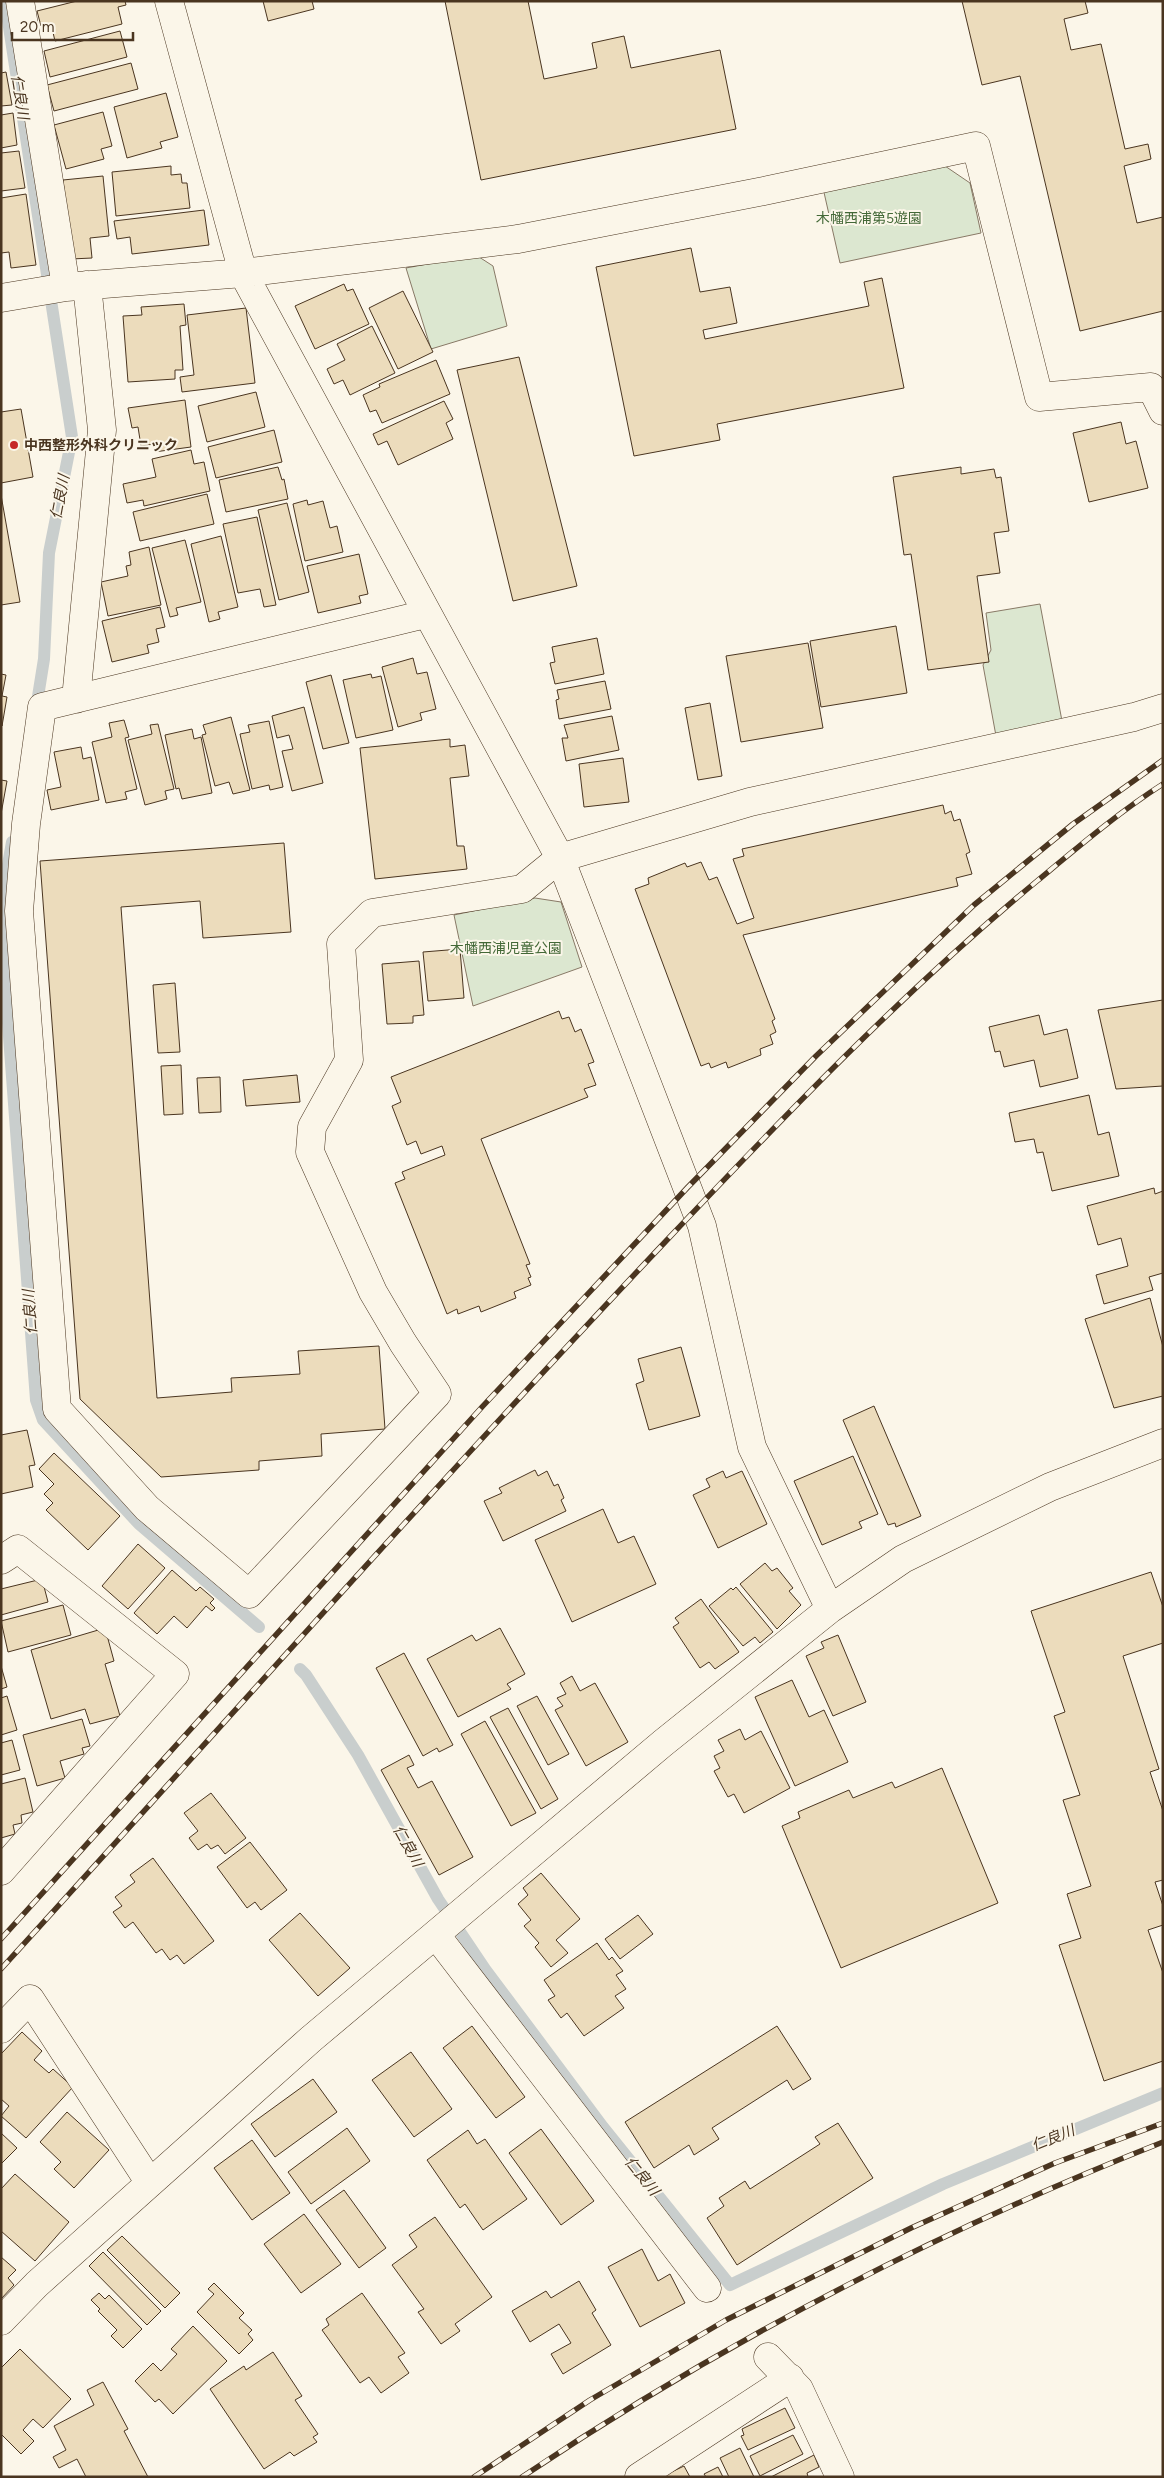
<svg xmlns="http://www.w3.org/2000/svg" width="1164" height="2478" font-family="Figtree,'Noto Sans JP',sans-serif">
	<rect width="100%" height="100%" fill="#fbf6e9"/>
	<path fill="#dce7d0" stroke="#887966" d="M945 166 970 183 981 233 840 263 823 188Z
		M476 255 493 266 507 326 431 349 406 268Z
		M1040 604 1062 721 996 736 983 665 991 650 986 613Z
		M535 898 561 902 582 967 473 1006 454 915Z"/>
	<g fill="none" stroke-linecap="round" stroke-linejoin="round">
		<path stroke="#c9cecd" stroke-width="12" d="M5 1 72 437 49 553 44 659 36 709
			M1 904 12 842
			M1 904 8 1023 36 1400 43 1420 139 1524 259 1627
			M300 1669 306 1675 358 1755 438 1899 485 1969 603 2127 730 2285 943 2184 1163 2093"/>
	</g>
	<path fill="#ecdcbc" stroke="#4a3520" d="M77 1H125L126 5 118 7 122 24 55 41 51 24 41 26 37 11Z
		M263 1H312L314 9 268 21Z
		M445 1H528L544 79 597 68 592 43 624 36 631 68 720 50 736 129 481 180Z
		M962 1H1085L1088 13 1064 19 1071 50 1101 44 1125 149 1148 144 1151 159 1124 166 1137 223 1163 217V311L1080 331 1020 76 982 85Z
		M120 31 127 57 50 77 44 51Z
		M131 63 138 89 54 111 47 85Z
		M6 72 12 105 1 106V73Z
		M166 93 178 137 160 142 162 148 127 158 114 107Z
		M103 112 112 146 101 149 104 159 66 169 54 125Z
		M13 113 17 145 1 148V115Z
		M19 151 25 188 1 191V153Z
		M171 166V175L181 174 182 183H187L190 208 116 216 112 172Z
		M103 176 109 236 90 238 92 258 71 259 63 180Z
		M26 194 36 265 11 268 9 252 1 253V198Z
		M204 210 209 245 132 254 130 237 117 239 114 221Z
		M691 248 700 292 730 287 737 323 703 330 705 339 869 306 864 282 882 278 904 388 717 424 720 440 634 456 596 267Z
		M344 284 347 291 353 289 369 324 315 349 295 306Z
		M403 291 433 352 398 369 369 308Z
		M184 304 186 325 180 326 183 370H175V379L128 382 123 316 142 315 141 307Z
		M246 308 255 383 182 392 180 377 194 375 187 315Z
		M372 326 395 373 350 395 343 380 334 384 327 369 345 360 337 344Z
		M519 357 577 586 513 601 457 370Z
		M436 360 450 394 382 423 376 410 370 412 363 395 380 387 379 384Z
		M256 392 265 427 207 442 198 406Z
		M185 400 191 447 154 452V444L141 446 138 427 132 428 128 408Z
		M444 401 453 419 446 423 453 439 398 465 387 441 378 445 373 434Z
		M21 409 33 477 1 483V412Z
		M1121 422 1126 444 1136 441 1148 488 1089 502 1073 433Z
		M274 430 282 462 216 478 208 447Z
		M191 450 194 464 204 462 210 491 144 506 143 500 127 503 123 484 156 477 152 459Z
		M278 467 282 480 284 479 288 499 226 512 219 480Z
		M961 467V474L994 469 996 478 1001 477 1009 531 994 533 1000 573 977 576 989 662 928 670 911 554 904 555 893 477Z
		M207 494 214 524 140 541 133 512Z
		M1 495 20 602 1 605Z
		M307 500 308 505 323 501 330 528 337 526 343 552 305 561 293 504Z
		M287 503 309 592 279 600 258 510Z
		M257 517 276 605 264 607 260 589 238 593 223 524Z
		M221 536 238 607 218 612 220 619 209 622 191 544Z
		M185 540 201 602 176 608 178 615 170 617 152 548Z
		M149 547 161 605 108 616 101 582 128 576 126 566 131 565 129 552Z
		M359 554 368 594 359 596 361 603 318 613 307 566Z
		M160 607 165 627 156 629 159 642 147 645 149 653 112 662 102 621Z
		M896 626 907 693 821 707 810 641Z
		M597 638 604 674 555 684 550 663 555 662 552 647Z
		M808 643 823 728 741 742 726 656Z
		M413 658 417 674 427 672 436 709 420 713 422 720 398 727 382 667Z
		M1 674 6 675 2 696 7 697 2 726Z
		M371 674 372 678 381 676 393 730 356 738 343 680Z
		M331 675 349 743 323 749 306 682Z
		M605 681 611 709 559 719 556 700 559 699 557 690Z
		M710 703 722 776 698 780 685 708Z
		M304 707 323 783 292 791 282 751 293 749 289 735 277 738 272 716Z
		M612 716 619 750 566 761 562 738H568L564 725Z
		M231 717 250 790 233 794 229 782 215 786 202 735 206 734 203 725Z
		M124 720 129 737 125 738 137 789 125 792 127 799 106 803 92 742 112 737 109 723Z
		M269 721 283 787 270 790 269 785 252 789 240 734 250 732 248 725Z
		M158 724 174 789 165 791 167 799 145 805 128 740 152 734 150 725Z
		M192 729 194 739 201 737 212 793 182 799 179 788 176 789 165 735Z
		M450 739V747L465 745 469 776 450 778 457 846H464L467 869 375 879 360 748Z
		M81 747 83 759 91 757 99 800 51 810 47 790 61 787 54 752Z
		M623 758 629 802 584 807 579 764Z
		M1 780 7 781 1 814Z
		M943 805 945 814 951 811 954 821 960 819 970 852 966 854 972 874 956 878 958 886 743 935 775 1019 772 1021 776 1032 770 1035 773 1044 760 1049 761 1055 728 1068 726 1062 711 1068 709 1063 701 1066 635 889 649 884 648 878 685 863 687 867 701 862 709 880 717 877 737 924 754 918 733 859 744 856 742 849Z
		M284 843 291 932 203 938 200 901 121 907 157 1398 232 1392 231 1378 300 1374 298 1351 379 1346 385 1429 321 1434 322 1456 259 1461V1470L161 1477 80 1399 40 861Z
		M460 949 464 998 428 1001 423 952Z
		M419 961 424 1015 413 1016V1023L387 1024 382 964Z
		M175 983 180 1052 158 1053 153 985Z
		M1163 1000V1086L1116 1089 1098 1010Z
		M559 1011 562 1019 569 1017 575 1032 581 1029 594 1062 588 1064 596 1085 584 1089 588 1097 481 1139 530 1264 526 1265 531 1277 528 1278 531 1285 514 1292 516 1298 481 1312 479 1306 458 1314 457 1309 447 1314 395 1183 405 1179 402 1172 445 1155 442 1146 421 1154 416 1141 407 1145 392 1106 401 1102 391 1077Z
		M1039 1015 1044 1035 1067 1029 1078 1078 1040 1087 1034 1060 1004 1067 1000 1051 995 1052 989 1027Z
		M181 1065 183 1114 164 1115 161 1066Z
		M297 1075 300 1102 246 1106 243 1080Z
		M220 1077 221 1112 199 1113 197 1078Z
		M1089 1095 1098 1135 1109 1132 1119 1176 1052 1191 1043 1152 1037 1153 1034 1139 1015 1142 1009 1113Z
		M1154 1188 1155 1194 1163 1191V1273L1149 1277 1153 1290 1104 1304 1096 1275 1128 1266 1121 1238 1098 1245 1087 1206Z
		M1150 1298 1163 1347V1396L1114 1408 1085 1319Z
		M681 1347 700 1416 649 1430 636 1384 644 1381 638 1359Z
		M874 1406 921 1516 896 1527 895 1523 888 1525 843 1420Z
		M27 1430 35 1465 29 1466 33 1487 1 1494V1435Z
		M54 1453 120 1516 88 1550 46 1510 53 1503 44 1494 54 1484 39 1469Z
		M853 1456 878 1514 859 1522 862 1528 822 1545 794 1481Z
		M535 1470 538 1476 547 1471 554 1486 558 1484 564 1498 561 1500 566 1511 503 1541 484 1501 502 1493 499 1488Z
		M723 1471 726 1478 742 1471 767 1524 718 1548 693 1495 710 1487 706 1479Z
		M603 1509 618 1543 634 1536 656 1584 572 1622 535 1540Z
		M138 1544 165 1568 128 1609 102 1586Z
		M765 1563 772 1571 777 1568 793 1588 789 1591 801 1605 777 1629 740 1584Z
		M172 1570 196 1591 200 1587 214 1599 210 1603 215 1608 212 1611 206 1606 187 1628 174 1616 157 1634 134 1613Z
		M1151 1572 1163 1607V1643L1123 1656 1159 1769 1150 1772 1163 1811V1880L1155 1882 1163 1906V1925L1148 1930 1163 1973V2061L1104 2081 1059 1945 1081 1938 1067 1894 1091 1886 1063 1800 1080 1795 1054 1716 1065 1712 1031 1611Z
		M42 1579 48 1602 1 1615V1589Z
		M736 1587 773 1632 760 1643 755 1637 743 1646 709 1606 731 1588 733 1590Z
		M701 1599 739 1652 715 1669 709 1662 700 1668 673 1627 679 1623 675 1618Z
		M63 1605 71 1635 8 1652 1 1621Z
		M105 1628 114 1661 105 1664 120 1716 90 1724 85 1709 51 1719 31 1650Z
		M500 1628 525 1674 507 1684 511 1689 458 1717 427 1659 472 1635 476 1641Z
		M838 1635 866 1702 833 1716 806 1656 824 1648 821 1642Z
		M404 1653 453 1745 439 1752 437 1748 423 1756 376 1668Z
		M1 1666 7 1687 1 1689Z
		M572 1676 580 1691 595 1683 628 1742 586 1766 555 1710 563 1706 557 1698 566 1694 560 1683Z
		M792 1680 809 1717 824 1710 848 1762 795 1786 755 1697Z
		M7 1696 17 1730 1 1735V1698Z
		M537 1696 569 1754 548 1765 517 1706Z
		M508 1708 558 1799 541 1809 490 1717Z
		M82 1719 90 1746 82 1748 84 1754 60 1761 65 1778 37 1786 23 1735Z
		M485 1721 536 1813 511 1826 461 1734Z
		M740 1729 745 1740 761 1731 790 1788 744 1813 734 1794 728 1797 714 1771 720 1768 714 1756 724 1751 718 1740Z
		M12 1740 20 1770 1 1775V1743Z
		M409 1755 414 1765 407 1768 418 1788 432 1781 473 1857 439 1875 381 1770Z
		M942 1768 998 1903 841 1968 782 1826 800 1818 798 1812 849 1790 853 1798 892 1782 895 1788Z
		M25 1778 33 1812 21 1815 22 1823 13 1825 15 1834 1 1838V1784Z
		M211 1793 246 1838 225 1854 218 1845 211 1849 207 1844 198 1850 189 1838 198 1831 184 1813Z
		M250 1842 287 1890 261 1910 255 1902 247 1908 217 1867Z
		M153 1858 214 1941 184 1964 177 1955 170 1960 162 1949 156 1953 133 1922 125 1928 113 1912 122 1906 115 1897 135 1882 130 1875Z
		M541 1873 580 1919 556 1940 568 1953 551 1967 535 1947 539 1943 524 1926 531 1920 518 1904 528 1895 523 1888Z
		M300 1913 350 1968 318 1996 269 1940Z
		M638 1915 653 1934 620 1959 605 1939Z
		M597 1943 609 1960 612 1957 623 1971 616 1975 626 1989 615 1996 624 2008 584 2036 567 2013 561 2018 548 2000 555 1996 544 1980Z
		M472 2026 525 2097 496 2118 443 2048Z
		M777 2026 811 2079 793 2090 787 2080 712 2128 719 2139 694 2155 689 2145 654 2168 625 2122Z
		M22 2032 42 2051 34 2060 49 2073 53 2069 73 2087 26 2138 1 2116 9 2106 1 2099V2054Z
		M411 2052 452 2109 414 2137 372 2080Z
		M313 2079 337 2112 275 2157 251 2124Z
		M67 2112 109 2150 74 2188 54 2169 61 2162 40 2142Z
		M838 2123 873 2178 737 2265 707 2218 724 2206 719 2198 745 2181 750 2189 820 2144 815 2137Z
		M347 2128 370 2161 311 2204 288 2172Z
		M541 2129 594 2201 561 2225 509 2153Z
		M468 2130 477 2144 485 2139 527 2199 483 2230 465 2204 460 2208 427 2160Z
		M1 2133 17 2148 1 2164Z
		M252 2140 290 2193 252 2220 214 2168Z
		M15 2174 69 2222 35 2261 1 2231V2189Z
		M344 2190 386 2248 359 2268 316 2210Z
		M304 2214 341 2264 301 2293 264 2244Z
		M435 2217 492 2297 455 2324 460 2331 441 2344 418 2312 424 2309 392 2265 417 2247 409 2235Z
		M122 2236 180 2293 165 2308 107 2250Z
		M642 2249 658 2281 670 2274 685 2303 640 2327 608 2267Z
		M103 2252 161 2311 147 2325 89 2266Z
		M1 2257 16 2270 8 2278 14 2285 1 2299Z
		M579 2281 596 2310 592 2313 611 2345 563 2374 551 2354 571 2343 559 2324 530 2342 512 2311 546 2291 551 2298Z
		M214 2283 244 2313 239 2318 252 2330 248 2334 253 2340 239 2354 197 2312 214 2294 208 2289Z
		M99 2293 105 2299 109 2295 142 2329 123 2348 111 2336 117 2330 98 2311 100 2309 91 2300Z
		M362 2293 405 2353 398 2357 409 2373 381 2393 369 2377 360 2383 322 2330 329 2325 326 2319Z
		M193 2326 227 2361 173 2414 159 2399 155 2402 135 2381 153 2363 161 2371 177 2354 171 2349Z
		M20 2349 71 2399 43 2428 33 2419 23 2430 34 2441 21 2454 1 2434V2368Z
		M273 2352 302 2396 295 2400 318 2434 313 2437 317 2442 294 2456 290 2452 264 2469 210 2389 244 2366 246 2370Z
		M103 2382 128 2429 124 2431 148 2477H86L77 2459 59 2468 53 2457 66 2450 54 2426 94 2405 87 2390Z
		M785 2408 795 2428 748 2450 741 2436 744 2435 742 2429Z
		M793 2435 803 2454 760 2476 750 2456Z
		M740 2448 754 2477H729L720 2458Z
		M814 2455 819 2467 807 2473 808 2477H771Z
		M684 2466 690 2477H661Z
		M718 2467 723 2477H706L704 2474Z"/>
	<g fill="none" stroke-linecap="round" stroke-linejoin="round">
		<g stroke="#4a3520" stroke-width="29">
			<path id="street" d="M20 1 66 287
				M169 1 243 273 560 858 702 1226 752 1447 830 1609
				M1 298 66 287 243 273 518 239 764 191 976 146 1039 397 1151 387 1163 411
				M426 614 42 707 26 824 19 911 57 1409 147 1508 249 1594 437 1394 403 1343 373 1292 310 1152 312 1127 349 1060 341 944 372 913 522 889 560 858 750 802 1134 717 1163 708
				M76 699 102 430 87 285
				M1 1560 18 1549 175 1674 1 1871
				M436 1935 707 2288
				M1 2029 30 1999 150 2183
				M1 2321 37 2284 311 2039 663 1743 830 1609 903 1559 1050 1487 1163 1443
				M768 2357 799 2389 840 2477
				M639 2477 790 2378"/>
		</g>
		<use href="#street" stroke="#fbf6e9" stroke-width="28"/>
		<g stroke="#4a3520" stroke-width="5.5">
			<path id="rail" d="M1 1939 482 1407 687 1188 816 1056 974 905 1073 824 1163 760
				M1 1969C222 1726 440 1480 666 1241 785 1115 904 991 1037 881 1078 847 1119 812 1163 784
				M474 2477 590 2400 726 2320 911 2228 1055 2163 1163 2123
				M522 2477C723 2342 938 2231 1163 2142"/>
		</g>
		<use href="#rail" stroke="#fbf6e9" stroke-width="4" stroke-dasharray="11" stroke-linecap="butt"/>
	</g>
	<circle fill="#c62828" stroke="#fbf6e9" stroke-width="2" cx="14" cy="445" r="5"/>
	<g text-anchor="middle" stroke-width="4" stroke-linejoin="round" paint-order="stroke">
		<g font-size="14" fill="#436837" stroke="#fbf6e9">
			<text x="869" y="223">木幡西浦第5遊園</text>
			<text x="506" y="953">木幡西浦児童公園</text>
		</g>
		<g font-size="14" font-weight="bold" fill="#4a3520" stroke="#fbf6e9" text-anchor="start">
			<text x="24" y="450">中西整形外科クリニック</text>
		</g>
		<g font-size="15" font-style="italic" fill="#4a3520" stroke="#fbf6e9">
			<text transform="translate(20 97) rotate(81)" y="5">仁良川</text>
			<text transform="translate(60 497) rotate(-79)" y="5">仁良川</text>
			<text transform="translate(30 1312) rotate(-94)" y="5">仁良川</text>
			<text transform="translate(408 1846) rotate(61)" y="5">仁良川</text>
			<text transform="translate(1053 2138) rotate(-22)" y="5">仁良川</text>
			<text transform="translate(642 2176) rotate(51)" y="5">仁良川</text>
		</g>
	</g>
	<rect width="1164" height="2478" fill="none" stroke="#4a3520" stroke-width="5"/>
	<path d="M12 32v8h121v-8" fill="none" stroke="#4a3520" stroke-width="2.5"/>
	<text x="20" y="32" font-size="15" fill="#4a3520" stroke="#fbf6e9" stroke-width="4" paint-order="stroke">20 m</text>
</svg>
